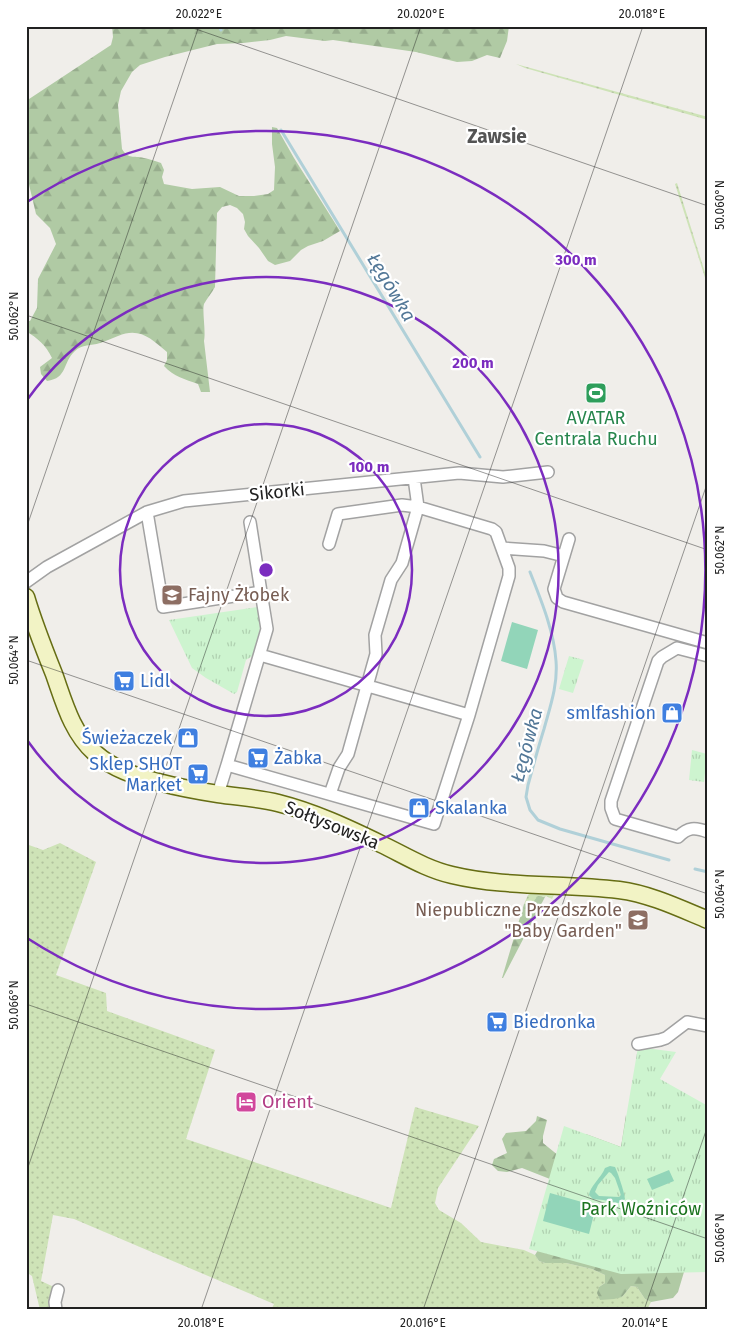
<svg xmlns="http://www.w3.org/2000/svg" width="734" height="1336" font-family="'Fira Sans',sans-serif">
	<defs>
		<pattern id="grass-dots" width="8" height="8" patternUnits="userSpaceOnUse" patternTransform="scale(1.25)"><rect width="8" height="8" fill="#cee3b7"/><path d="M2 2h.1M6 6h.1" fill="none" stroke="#b1c29d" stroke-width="1.8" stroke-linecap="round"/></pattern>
		<pattern id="forest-firs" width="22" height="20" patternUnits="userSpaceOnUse" patternTransform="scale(1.25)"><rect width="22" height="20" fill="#b0caa4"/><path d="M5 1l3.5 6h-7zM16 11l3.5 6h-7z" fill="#97ad8d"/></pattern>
		<pattern id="park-tufts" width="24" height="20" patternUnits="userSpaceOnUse" patternTransform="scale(1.25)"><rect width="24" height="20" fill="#cdf4cf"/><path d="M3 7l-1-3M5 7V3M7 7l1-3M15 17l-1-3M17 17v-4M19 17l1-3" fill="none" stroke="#b0d1b1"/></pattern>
	</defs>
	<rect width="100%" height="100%" fill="#f0eeea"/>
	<path fill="url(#grass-dots)" d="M516 64 708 117V120L525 68Z
		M677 183 708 282V287L675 184Z
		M60 843 96 862 56 975 106 993 107 1011 215 1050 186 1139 391 1208 415 1107 479 1126 438 1188 435 1203 439 1210 461 1223 481 1242 524 1250 535 1255 539 1261 545 1263H566L592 1269 605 1275V1283L599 1287 622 1297 631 1286 637 1287 645 1299 651 1302 647 1310H271L274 1304 74 1219 53 1215 41 1281 54 1287 51 1295 50 1310H40L32 1276 26 1272V844L43 850Z
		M530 894 554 895 552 899 546 896 545 897 543 896 533 902 524 904 528 895Z"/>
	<path fill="url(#forest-firs)" d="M112 26H509L507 41 500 58 487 55 472 61 457 62 416 52 333 40 325 41 286 36 270 40 243 43 217 44 165 57 140 65 132 72 121 91 118 105 122 149C129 160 133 155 144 158 150 159 155 161 161 163L164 170 162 177 164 184 192 189 220 187 239 196H254L268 194 274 190 275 167 272 144V127L277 128 294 158 340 231 323 241 308 246 301 250 290 261 275 265 268 261 259 248 248 236 244 229 245 222 243 214 237 208 230 205 222 207 217 213 215 287C212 293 207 298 204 304 202 311 206 331 204 341L210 392H201L198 384C185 379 174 377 164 366L167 360V352C151 339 140 327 118 336 112 338 107 341 100 343 91 346 82 344 75 351 62 363 68 378 47 381L41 374 40 367 52 358C46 345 37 338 26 331V321H30L37 308 38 279 56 244 50 228 36 214 26 172V101L111 45 113 37Z
		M538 896 545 897 503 978H502L524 904 533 902Z
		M626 1115 630 1152 555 1181 522 1168 507 1172 498 1171 492 1165 494 1159 507 1153 502 1139 506 1133 526 1131 536 1121 537 1116 547 1120 543 1136V1143L559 1156 580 1135 586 1134 621 1147Z
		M538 1250 684 1272 678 1292 673 1298 651 1302 645 1299 637 1287 631 1286 622 1297 614 1299 600 1300 597 1293 599 1287 605 1283V1275L592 1269 566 1263H545L539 1261 535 1255Z"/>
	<path fill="url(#park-tufts)" d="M258 607 260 628 254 655 246 660 237 692 234 694 206 678 192 668 169 620Z
		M569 656 584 660 573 693 559 689Z
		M692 750 707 754 704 782 689 780Z
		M638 1047 676 1052 660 1079 708 1106V1272L621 1274 529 1249 564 1126 621 1147Z"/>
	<path fill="#92d5b9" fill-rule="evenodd" d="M512 622 538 630 527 669 501 661Z
		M610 1166 615 1167C618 1173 625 1194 625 1199L622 1202 618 1203 603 1200 593 1199 589 1195C590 1186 601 1178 605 1168ZM609 1172 611 1173 615 1178 621 1195 619 1197 599 1196 595 1192 598 1185Z
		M669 1170 674 1181 652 1190 647 1179Z
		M550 1193 596 1206 589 1234 543 1221Z"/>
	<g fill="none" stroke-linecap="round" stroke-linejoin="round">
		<path stroke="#b0d0d8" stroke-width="3" d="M219 26 221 30
			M281 130 480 457
			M530 572C541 600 554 631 556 661 558 685 550 707 544 729 538 748 533 767 528 785L526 797 530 810 538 820 560 829 669 860
			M695 869 708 872"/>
		<g stroke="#a2a2a2" stroke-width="14">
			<path id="street" d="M147 512 163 607 261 592 267 629 227 765
				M250 522 261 592
				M569 539 554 589 557 598 563 602 708 643
				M329 544 338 514 402 505 418 507 402 563 391 580 375 635 376 654 348 754 339 768 330 794
				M502 548 544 551 564 556
				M26 582 47 567 147 512 184 501 459 473 503 477 548 472
				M260 655 469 715
				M708 656 677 648 662 657 658 661 611 801V808L615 819 678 837C688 827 695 827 708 832
				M218 794 227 765 434 824 469 715 509 576V568L496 532 492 529 418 507 414 478
				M638 1044 660 1040 666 1038 687 1022 708 1026
				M56 1310 55 1302 58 1290"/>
		</g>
		<g stroke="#666d14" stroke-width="19">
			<path id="secondary" d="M26 597C34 624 44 649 54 674 64 702 72 733 95 753 113 769 135 776 158 782 177 787 198 791 218 794 238 797 259 798 278 803 314 812 348 828 381 844 404 855 426 869 452 875 506 888 563 883 619 890 650 894 679 908 708 920"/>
		</g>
		<use href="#street" stroke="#fff" stroke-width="11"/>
		<use href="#secondary" stroke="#f2f3c5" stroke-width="16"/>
	</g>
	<path fill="none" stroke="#212121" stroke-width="1" stroke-opacity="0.45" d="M187 26 708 206M26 315 708 550M26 529 199 26M26 660 708 894M26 1004 708 1239M26 1173 421 26M201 1310 643 26M423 1310 708 481M644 1310 708 1125"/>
	<g fill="none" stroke="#7b2cbf" stroke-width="2.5">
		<circle cx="266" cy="570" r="146"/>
		<path d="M27 400A293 293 0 1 1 27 740"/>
		<path d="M27 202A439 439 0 1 1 27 938"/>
	</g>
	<defs>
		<g id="stadium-square" transform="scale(1.125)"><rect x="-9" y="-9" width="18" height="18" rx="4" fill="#2e9e5b" stroke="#fff"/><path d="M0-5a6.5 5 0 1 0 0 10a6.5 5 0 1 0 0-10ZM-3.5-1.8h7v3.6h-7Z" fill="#fff"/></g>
		<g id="school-square" transform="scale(1.125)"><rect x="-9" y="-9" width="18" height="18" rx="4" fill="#8d6e63" stroke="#fff"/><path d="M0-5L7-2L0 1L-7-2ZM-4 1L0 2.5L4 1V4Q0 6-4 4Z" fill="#fff"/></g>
		<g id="supermarket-square" transform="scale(1.125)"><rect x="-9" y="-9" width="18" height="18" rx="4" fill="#3f7fe0" stroke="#fff"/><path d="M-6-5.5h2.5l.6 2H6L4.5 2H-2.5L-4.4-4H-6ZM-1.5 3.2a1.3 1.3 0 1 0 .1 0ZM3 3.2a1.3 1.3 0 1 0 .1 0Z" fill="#fff"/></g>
		<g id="shop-square" transform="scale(1.125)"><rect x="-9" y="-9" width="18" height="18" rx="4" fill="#3f7fe0" stroke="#fff"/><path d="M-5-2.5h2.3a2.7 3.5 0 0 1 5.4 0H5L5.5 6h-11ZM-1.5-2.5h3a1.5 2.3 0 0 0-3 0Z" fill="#fff"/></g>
		<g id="hotel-square" transform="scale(1.125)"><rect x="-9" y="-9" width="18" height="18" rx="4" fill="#d1479c" stroke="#fff"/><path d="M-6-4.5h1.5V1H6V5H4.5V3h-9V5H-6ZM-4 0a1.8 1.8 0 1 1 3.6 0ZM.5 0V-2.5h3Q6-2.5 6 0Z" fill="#fff"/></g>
	</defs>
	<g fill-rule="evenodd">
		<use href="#stadium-square" x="596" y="393"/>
		<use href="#school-square" x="172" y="595"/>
		<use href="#supermarket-square" x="124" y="681"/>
		<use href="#shop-square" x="672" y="713"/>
		<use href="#shop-square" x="188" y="738"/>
		<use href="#supermarket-square" x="258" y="758"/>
		<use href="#supermarket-square" x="198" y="774"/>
		<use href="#shop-square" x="419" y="808"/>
		<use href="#school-square" x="638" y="920"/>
		<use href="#supermarket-square" x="497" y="1022"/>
		<use href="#hotel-square" x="246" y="1102"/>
	</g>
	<g text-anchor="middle" stroke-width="4.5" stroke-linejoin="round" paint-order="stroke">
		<g font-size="18" fill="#27864d" stroke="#fff">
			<text x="596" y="424">AVATAR<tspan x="596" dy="21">Centrala Ruchu</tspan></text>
		</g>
		<g font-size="18" fill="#212121" stroke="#fff">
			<text transform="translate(277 492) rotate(-6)" y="6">Sikorki</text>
			<text transform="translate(332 825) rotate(22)" y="6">Sołtysowska</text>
		</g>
		<g font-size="18" fill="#785e54" stroke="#fff" text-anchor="start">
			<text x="188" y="601">Fajny Żłobek</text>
			<text x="622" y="916" text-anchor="end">Niepubliczne Przedszkole<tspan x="622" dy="21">"Baby Garden"</tspan></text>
		</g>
		<g font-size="18" fill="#366cbe" stroke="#fff" text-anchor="start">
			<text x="140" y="687">Lidl</text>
			<text x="656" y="719" text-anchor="end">smlfashion</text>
			<text x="172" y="744" text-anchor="end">Świeżaczek</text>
			<text x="274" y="764">Żabka</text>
			<text x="182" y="770" text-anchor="end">Sklep SHOT<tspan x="182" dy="21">Market</tspan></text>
			<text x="435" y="814">Skalanka</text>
			<text x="513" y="1028">Biedronka</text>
		</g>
		<g font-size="18" fill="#b23c85" stroke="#fff" text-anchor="start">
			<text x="262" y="1108">Orient</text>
		</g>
		<g font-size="18" fill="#1b741f" stroke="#fff">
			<text x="641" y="1215">Park Woźniców</text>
		</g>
		<g font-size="19" font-weight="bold" fill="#545454" stroke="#fff">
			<text x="497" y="143">Zawsie</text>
		</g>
		<g font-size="19" font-style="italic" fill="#527797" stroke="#fff">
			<text transform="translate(392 287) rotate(59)" y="7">Łęgówka</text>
			<text transform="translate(526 745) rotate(-75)" y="7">Łęgówka</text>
		</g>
	</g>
	<circle cx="266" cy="570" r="8" fill="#7b2cbf" stroke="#fff" stroke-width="2.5"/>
	<g font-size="15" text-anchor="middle" font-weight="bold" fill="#7b2cbf" stroke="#fff" stroke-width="4.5" stroke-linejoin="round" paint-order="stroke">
		<text x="576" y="265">300 m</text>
		<text x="473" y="368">200 m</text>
		<text x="369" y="472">100 m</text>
	</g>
	<rect width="734" height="1336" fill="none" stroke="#ffffff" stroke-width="55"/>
	<rect x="28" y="28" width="678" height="1280" fill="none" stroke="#212121" stroke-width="2"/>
	<g font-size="12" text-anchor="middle" fill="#212121">
		<text x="199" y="18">20.022°E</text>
		<text x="421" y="18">20.020°E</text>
		<text x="642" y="18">20.018°E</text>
		<text transform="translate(720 205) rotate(-90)" y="4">50.060°N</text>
		<text transform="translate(14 316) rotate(-90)" y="4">50.062°N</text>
		<text transform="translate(720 550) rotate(-90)" y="4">50.062°N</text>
		<text transform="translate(14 660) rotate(-90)" y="4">50.064°N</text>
		<text transform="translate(720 894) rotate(-90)" y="4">50.064°N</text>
		<text transform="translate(14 1005) rotate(-90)" y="4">50.066°N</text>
		<text transform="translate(720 1238) rotate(-90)" y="4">50.066°N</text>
		<text x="201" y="1327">20.018°E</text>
		<text x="423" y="1327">20.016°E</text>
		<text x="645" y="1327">20.014°E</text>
	</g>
</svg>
